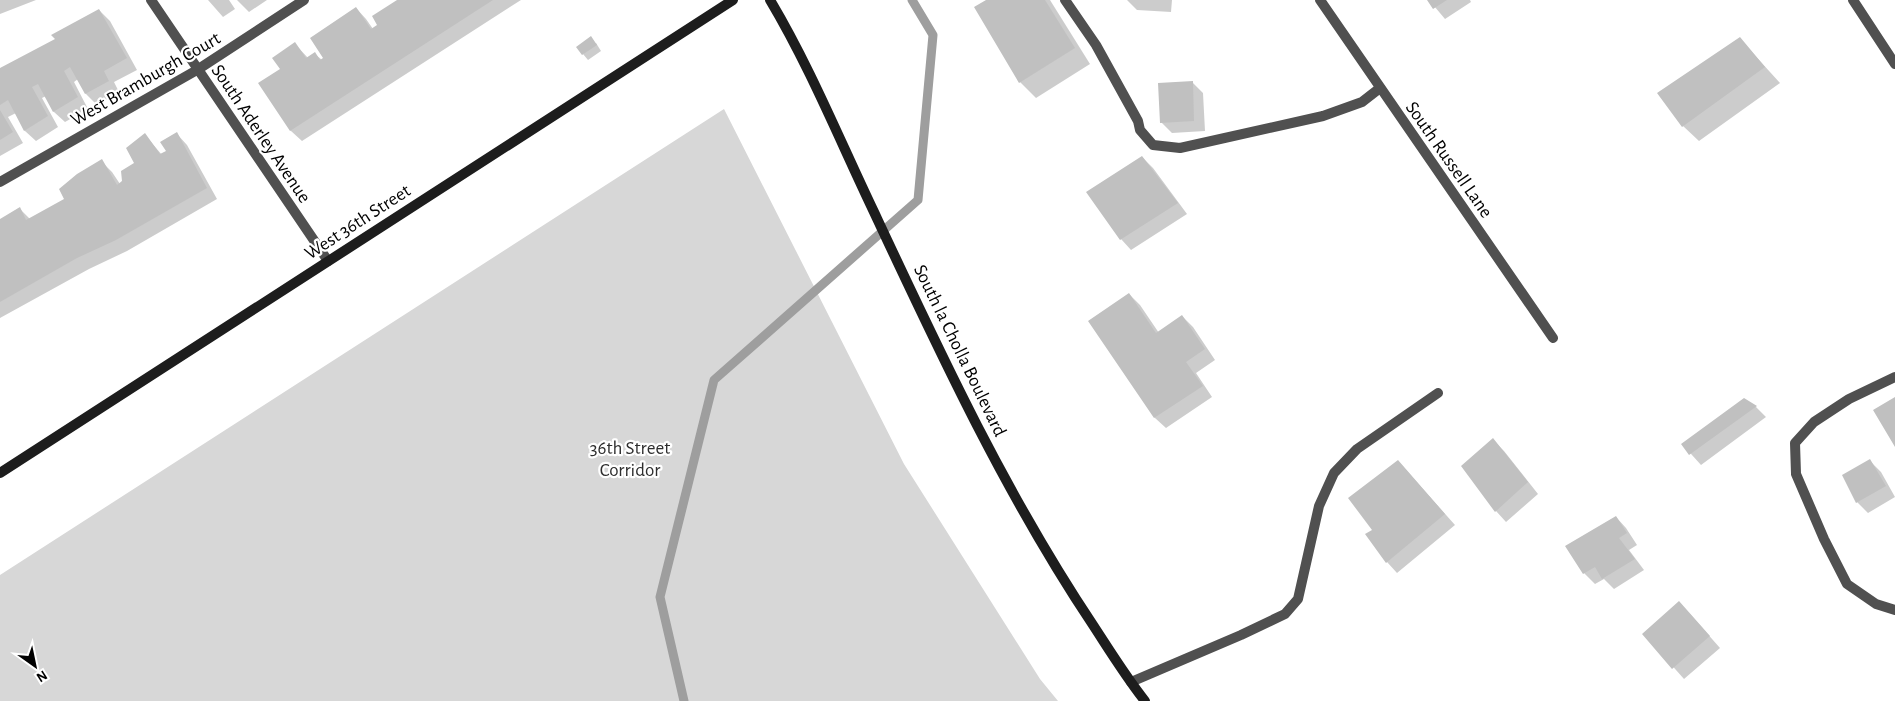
<svg xmlns="http://www.w3.org/2000/svg" width="1895" height="701" font-family="'Alegreya Sans',sans-serif">
	<rect width="100%" height="100%" fill="#fff"/>
	<path fill="#d7d7d7" d="M724 109 904 464 1040 679 1058 701H0V575Z"/>
	<path fill="#0003" d="M0 0H36L0 14Z
		M208 0H229L235 9 223 17Z
		M237 0H267L249 12Z
		M400 0H521L302 141 291 131 260 83 281 70 295 44 308 58 315 54 322 60 356 8 366 19 373 29 379 25Z
		M989 0H1050L1090 64 1036 98 1020 82Z
		M1127 0H1172L1171 12 1137 10Z
		M1429 0H1470L1471 2 1445 19Z
		M99 10 110 21 137 70 114 82 119 92 97 105 86 94 78 79 74 82 88 109 65 122 54 112 46 96 42 98 58 127 36 141 25 131 16 113 8 117 23 143 0 156V70L57 39Z
		M1740 39 1780 83 1699 141 1683 126Z
		M596 43 601 51 588 60 583 54Z
		M1192 82 1203 93 1205 131 1172 133 1161 122Z
		M177 134 187 145 217 199 127 251 89 269 0 318V220L19 208 30 219 66 199 101 161 112 172 120 184 136 163 145 135 162 155 168 152Z
		M1142 157 1153 168 1187 214 1131 250 1121 239Z
		M1129 294 1140 305 1159 333 1182 316 1193 327 1215 360 1196 373 1212 397 1166 428 1155 418 1089 321Z
		M1744 399 1756 407 1766 417 1701 465 1683 445Z
		M1493 440 1504 451 1538 494 1506 522 1496 511Z
		M1398 461 1455 525 1397 573 1387 562 1374 530Z
		M1870 461 1881 472 1895 497 1868 513 1857 502Z
		M1616 517 1626 528 1637 545 1629 550 1644 570 1614 589 1604 579 1595 584 1584 573Z
		M1690 614 1720 648 1684 679 1644 634Z"/>
	<g fill="none" stroke-linecap="round" stroke-linejoin="round">
		<path stroke="#9e9e9e" stroke-width="9" d="M684 701 660 597 714 380 918 200 933 35 912 0"/>
	</g>
	<path fill="#c0c0c0" d="M397 0H493L290 131 258 83 280 69 272 58 295 42 306 58 315 52 320 60 323 58 310 38 356 7 371 29 377 25 372 16Z
		M986 0H1045L1075 48 1019 83 974 7Z
		M1427 0H1447L1433 9Z
		M99 9 127 58 104 71 109 81 85 94 70 67 64 71 78 97 53 112 38 84 32 87 48 116 24 131 8 100 0 105V68L55 39 51 35Z
		M591 36 597 45 582 55 576 47Z
		M1740 37 1765 67 1682 127 1657 93Z
		M1193 81 1194 121 1160 123 1158 83Z
		M0 110 13 132 0 140Z
		M177 132 207 188 116 240 77 258 0 302V219L20 207 26 220 64 199 59 189 77 174 102 159 117 185 122 181 121 171 134 163 126 148 145 133 160 154 166 151 160 142Z
		M1142 156 1178 203 1120 240 1086 192Z
		M1129 293 1156 333 1182 315 1205 349 1186 362 1203 386 1154 418 1088 321Z
		M1895 397V447L1873 410Z
		M1744 398 1757 406 1689 455 1681 444Z
		M1493 438 1528 482 1495 512 1461 466Z
		M1870 459 1886 486 1856 503 1842 475Z
		M1398 460 1445 514 1386 563 1365 534 1372 530 1348 498Z
		M1616 516 1627 533 1619 538 1635 559 1602 579 1595 567 1583 574 1565 546Z
		M1679 601 1710 636 1672 669 1642 634Z"/>
	<g fill="none" stroke-linecap="round" stroke-linejoin="round">
		<path stroke="#505050" stroke-width="10" d="M1065 0 1096 45 1138 121 1140 130 1153 145 1180 148 1323 116 1362 102 1380 88
			M1895 377 1849 399 1814 422 1795 443 1796 474 1824 539 1847 584 1876 604 1895 610
			M1131 682 1241 635 1285 614 1298 599 1319 506 1334 473 1357 449 1438 393"/>
		<path stroke="#505050" stroke-width="10" d="M151 0 328 261
			M1320 0 1553 338
			M1853 0 1895 64
			M0 182 197 70 304 0"/>
		<path stroke="#1d1d1d" stroke-width="10" d="M770 0C810 67 840 141 874 212 940 353 1006 495 1093 625 1110 651 1126 677 1145 701
			M0 473 733 0"/>
	</g>
	<g text-anchor="middle" stroke-width="4.5" stroke-linejoin="round" paint-order="stroke">
		<g font-size="19" fill="#000" stroke="#fff">
			<text transform="translate(145 78) rotate(-30)" y="7">West Bramburgh Court</text>
			<text transform="translate(262 133) rotate(56)" y="7">South Aderley Avenue</text>
			<text transform="translate(1450 159) rotate(55)" y="7">South Russell Lane</text>
			<text transform="translate(357 221) rotate(-33)" y="7">West 36th Street</text>
			<text transform="translate(961 350) rotate(64)" y="7">South la Cholla Boulevard</text>
		</g>
		<g font-size="19" fill="#2e2e2e" stroke="#fff">
			<text x="630" y="454">36th Street<tspan x="630" dy="22">Corridor</tspan></text>
		</g>
	</g>
	<g transform="translate(35 666) rotate(147)" stroke="#ffffff" stroke-width="4" paint-order="stroke">
	<path d="M0-4L9 19L0 12L-9 19Z" fill="#000000"/>
	<text y="-8" font-size="14" font-weight="bold" text-anchor="middle" fill="#000000">N</text>
	</g>
</svg>
